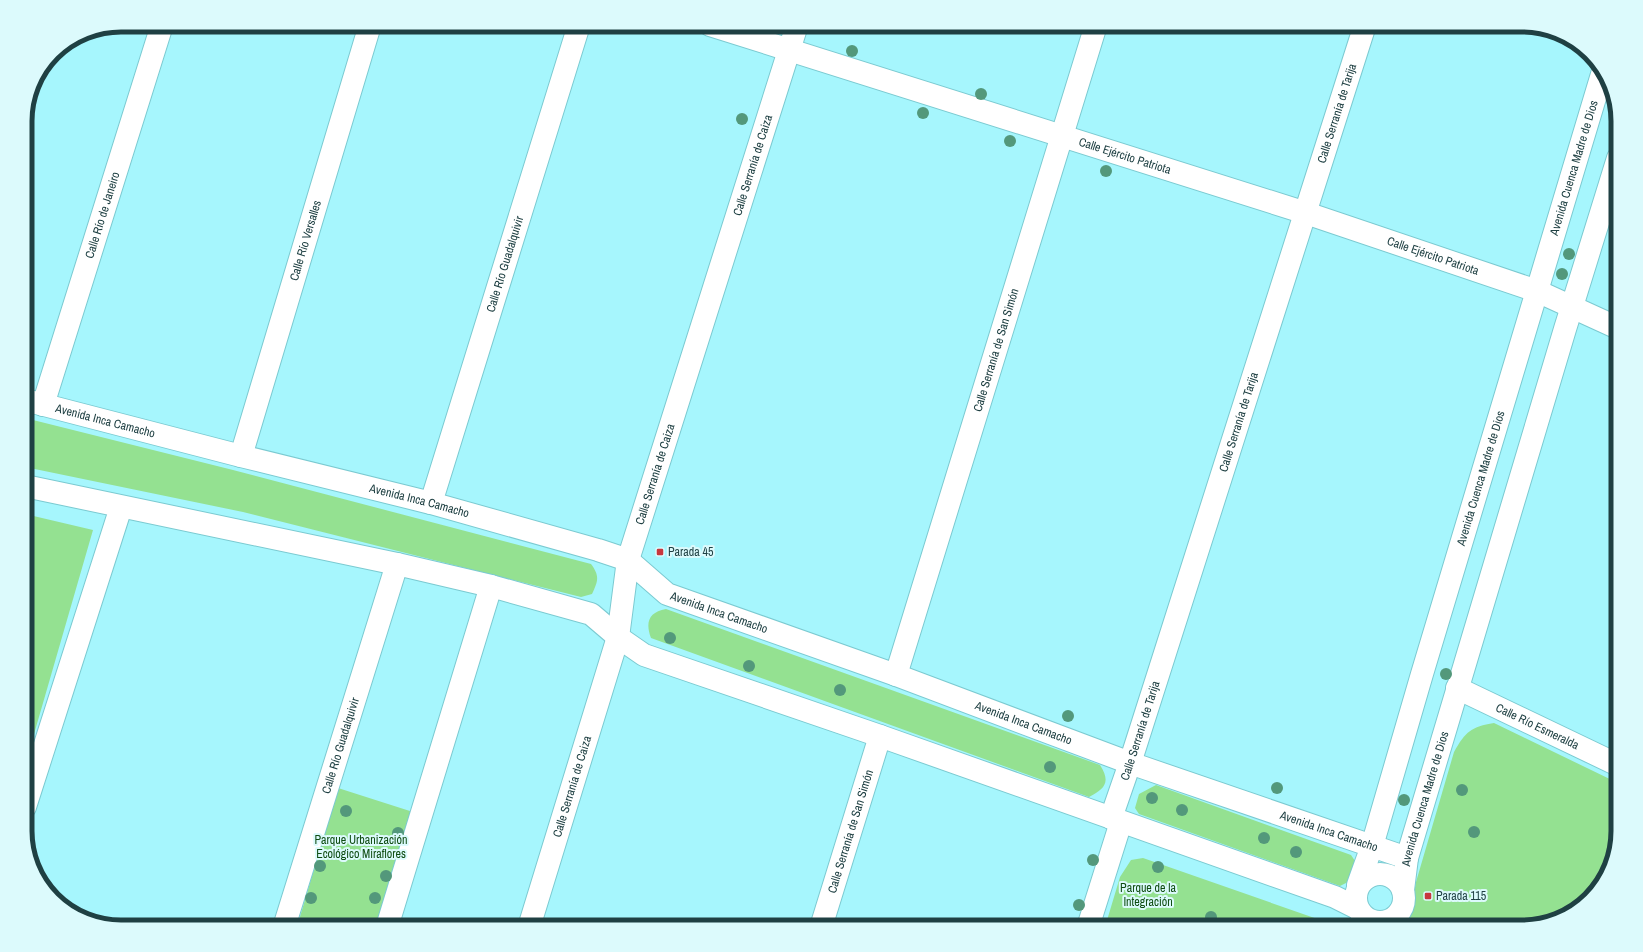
<svg xmlns="http://www.w3.org/2000/svg" width="1643" height="952" font-family="'Archivo Narrow',sans-serif">
	<rect width="100%" height="100%" fill="#a6f6fd"/>
	<path fill="#94e191" d="M25 418 233 470 591 564C600 576 598 581 592 594L581 597 243 512 25 467Z
		M25 514 93 530 32 741 25 739Z
		M666 609 1100 765C1111 782 1105 789 1089 797L651 638C645 622 649 612 666 609Z
		M1494 723 1618 783V831L1605 879 1570 914 1522 927H1408L1416 882 1454 752C1466 731 1471 727 1494 723Z
		M1156 785 1351 855 1355 861 1348 882 1340 886 1139 814 1135 808 1139 794Z
		M338 788 413 812 378 927H297Z
		M1143 858 1326 922 1341 927H1105L1120 877 1131 860Z"/>
	<g fill="none" stroke-linecap="round" stroke-linejoin="round">
		<g stroke="#7bcad1" stroke-width="15">
			<path id="service" d="M25 752 41 757"/>
		</g>
		<g stroke="#7bcad1" stroke-width="24">
			<g id="minor">
				<path id="s1" d="M710 25 1306 213 1537 291 1618 328"/>
				<path id="s2" d="M25 400 241 456 431 503 598 550 628 560 667 594 896 675 1130 763 1407 858"/>
				<path id="s3" d="M43 405 162 25"/>
				<path id="s4" d="M241 456 370 25"/>
				<path d="M25 486 397 564 491 586 591 614 618 637 644 655 880 736 1335 897 1357 908"/>
				<path id="s5" d="M431 503 579 25"/>
				<path id="s6" d="M896 675 1096 25"/>
				<path id="s7" d="M1457 688 1618 765"/>
				<path d="M25 807 121 507"/>
				<path id="s8" d="M1111 818 1130 763 1365 25"/>
				<circle cx="1380" cy="898" r="24"/>
				<path id="s9" d="M1358 885 1372 846 1422 674 1603 71"/>
				<path id="s10" d="M1403 890 1407 858 1565 329 1618 158"/>
				<path id="s11" d="M284 927 397 564"/>
				<path d="M387 927 491 586"/>
				<path id="s12" d="M529 927 618 637 628 560 797 25"/>
				<path id="s13" d="M821 927 880 736"/>
				<path d="M1088 927 1121 822"/>
			</g>
		</g>
		<use href="#service" stroke="#fff" stroke-width="13"/>
		<use href="#minor" stroke="#fff" stroke-width="22"/>
	</g>
	<g fill="#53987b">
		<circle cx="852" cy="51" r="6"/>
		<circle cx="981" cy="94" r="6"/>
		<circle cx="923" cy="113" r="6"/>
		<circle cx="742" cy="119" r="6"/>
		<circle cx="1010" cy="141" r="6"/>
		<circle cx="1106" cy="171" r="6"/>
		<circle cx="1569" cy="254" r="6"/>
		<circle cx="1562" cy="274" r="6"/>
		<circle cx="670" cy="638" r="6"/>
		<circle cx="749" cy="666" r="6"/>
		<circle cx="1446" cy="674" r="6"/>
		<circle cx="840" cy="690" r="6"/>
		<circle cx="1068" cy="716" r="6"/>
		<circle cx="1050" cy="767" r="6"/>
		<circle cx="1277" cy="788" r="6"/>
		<circle cx="1462" cy="790" r="6"/>
		<circle cx="1152" cy="798" r="6"/>
		<circle cx="1404" cy="800" r="6"/>
		<circle cx="1182" cy="810" r="6"/>
		<circle cx="346" cy="811" r="6"/>
		<circle cx="1474" cy="832" r="6"/>
		<circle cx="398" cy="833" r="6"/>
		<circle cx="1264" cy="838" r="6"/>
		<circle cx="1296" cy="852" r="6"/>
		<circle cx="1093" cy="860" r="6"/>
		<circle cx="320" cy="866" r="6"/>
		<circle cx="1158" cy="867" r="6"/>
		<circle cx="386" cy="876" r="6"/>
		<circle cx="311" cy="898" r="6"/>
		<circle cx="375" cy="898" r="6"/>
		<circle cx="1079" cy="905" r="6"/>
		<circle cx="1211" cy="917" r="6"/>
	</g>
	<g fill="#c7373d" stroke="#dcfafc" stroke-width="1.5">
		<rect x="656" y="548" width="8" height="8" rx="2"/>
		<rect x="1424" y="892" width="8" height="8" rx="2"/>
	</g>
	<g text-anchor="middle" stroke-width="4" stroke-linejoin="round" paint-order="stroke">
		<g font-size="12" fill="#1f4043" stroke="#dcfafc">
			<text dy="4" stroke="none"><textPath href="#s8" startOffset="740">Calle Serranía de Tarija</textPath></text>
			<text dy="4" stroke="none"><textPath href="#s1" startOffset="435">Calle Ejército Patriota</textPath></text>
			<text dy="4" stroke="none"><textPath href="#s12" startOffset="795">Calle Serranía de Caiza</textPath></text>
			<text dy="4" stroke="none"><textPath href="#s9" startOffset="749">Avenida Cuenca Madre de Dios</textPath></text>
			<text dy="4" stroke="none"><textPath href="#s3" startOffset="199">Calle Río de Janeiro</textPath></text>
			<text dy="4" stroke="none"><textPath href="#s4" startOffset="225">Calle Río Versalles</textPath></text>
			<text dy="4" stroke="none"><textPath href="#s1" startOffset="759">Calle Ejército Patriota</textPath></text>
			<text dy="4" stroke="none"><textPath href="#s5" startOffset="250">Calle Río Guadalquivir</textPath></text>
			<text dy="4" stroke="none"><textPath href="#s6" startOffset="340">Calle Serranía de San Simón</textPath></text>
			<text dy="4" stroke="none"><textPath href="#s2" startOffset="83">Avenida Inca Camacho</textPath></text>
			<text dy="4" stroke="none"><textPath href="#s8" startOffset="416">Calle Serranía de Tarija</textPath></text>
			<text dy="4" stroke="none"><textPath href="#s12" startOffset="471">Calle Serranía de Caiza</textPath></text>
			<text dy="4" stroke="none"><textPath href="#s9" startOffset="425">Avenida Cuenca Madre de Dios</textPath></text>
			<text dy="4" stroke="none"><textPath href="#s2" startOffset="407">Avenida Inca Camacho</textPath></text>
			<text dy="4" stroke="none"><textPath href="#s2" startOffset="731">Avenida Inca Camacho</textPath></text>
			<text dy="4" stroke="none"><textPath href="#s2" startOffset="1055">Avenida Inca Camacho</textPath></text>
			<text dy="4" stroke="none"><textPath href="#s7" startOffset="89">Calle Río Esmeralda</textPath></text>
			<text dy="4" stroke="none"><textPath href="#s8" startOffset="92">Calle Serranía de Tarija</textPath></text>
			<text dy="4" stroke="none"><textPath href="#s11" startOffset="190">Calle Río Guadalquivir</textPath></text>
			<text dy="4" stroke="none"><textPath href="#s12" startOffset="147">Calle Serranía de Caiza</textPath></text>
			<text dy="4" stroke="none"><textPath href="#s10" startOffset="94">Avenida Cuenca Madre de Dios</textPath></text>
			<text dy="4" stroke="none"><textPath href="#s13" startOffset="100">Calle Serranía de San Simón</textPath></text>
			<text dy="4" stroke="none"><textPath href="#s2" startOffset="1379">Avenida Inca Camacho</textPath></text>
		</g>
		<g font-size="12" fill="#1f4043" stroke="#dcfafc" text-anchor="start">
			<text x="668" y="556">Parada 45</text>
			<text x="1436" y="900">Parada 115</text>
		</g>
		<g font-size="12" fill="#0f4c11" stroke="#dcfafc">
			<text x="361" y="844">Parque Urbanización<tspan x="361" dy="14">Ecológico Miraflores</tspan></text>
			<text x="1148" y="892">Parque de la<tspan x="1148" dy="14">Integración</tspan></text>
		</g>
	</g>
	<path d="M0 0H1643V952H0ZM121 32H1522A89 89 0 0 1 1611 121V831A89 89 0 0 1 1522 920H121A89 89 0 0 1 32 831V121A89 89 0 0 1 121 32Z" fill="#dcfafc" fill-rule="evenodd"/>
	<path fill="none" stroke="#1f4043" stroke-width="5" d="M121 32H1522A89 89 0 0 1 1611 121V831A89 89 0 0 1 1522 920H121A89 89 0 0 1 32 831V121A89 89 0 0 1 121 32Z"/>
</svg>
